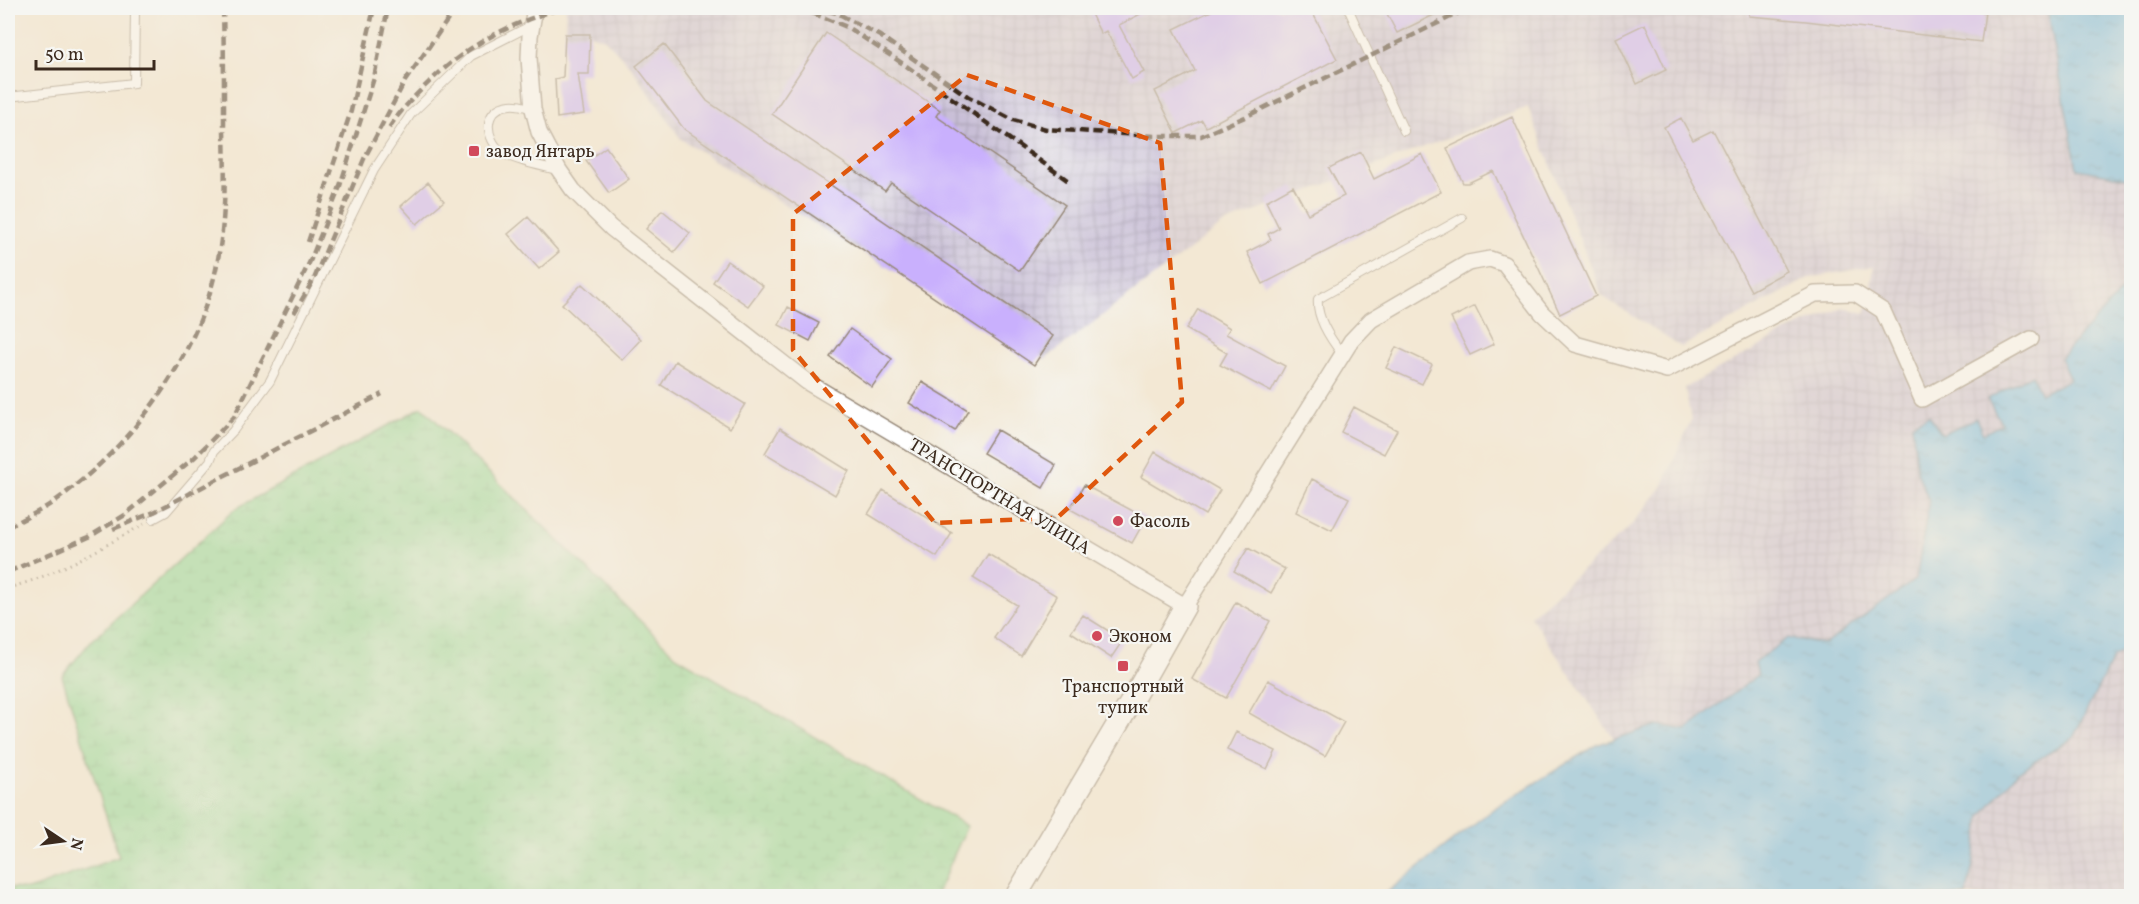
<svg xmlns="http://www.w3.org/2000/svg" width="2139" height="904" font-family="Vollkorn,serif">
	<defs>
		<pattern id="industrial-grid" width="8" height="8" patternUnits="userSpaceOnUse" patternTransform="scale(1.5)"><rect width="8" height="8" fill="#c9bfd7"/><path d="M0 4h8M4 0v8" fill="none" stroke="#aea4b8"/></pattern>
		<pattern id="wetland-marsh" width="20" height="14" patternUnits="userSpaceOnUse" patternTransform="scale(1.5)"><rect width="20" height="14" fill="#8ed894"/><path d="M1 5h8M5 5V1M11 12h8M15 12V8" fill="none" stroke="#7bba7f"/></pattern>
		<pattern id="water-ripples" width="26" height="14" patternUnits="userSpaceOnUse" patternTransform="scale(1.5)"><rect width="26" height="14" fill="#6cb8e5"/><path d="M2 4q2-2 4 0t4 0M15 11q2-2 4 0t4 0" fill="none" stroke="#5a96b9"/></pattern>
	</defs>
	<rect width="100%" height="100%" fill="#f6f6f2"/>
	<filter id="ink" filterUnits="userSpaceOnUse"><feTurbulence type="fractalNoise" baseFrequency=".0167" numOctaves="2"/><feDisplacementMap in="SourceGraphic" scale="12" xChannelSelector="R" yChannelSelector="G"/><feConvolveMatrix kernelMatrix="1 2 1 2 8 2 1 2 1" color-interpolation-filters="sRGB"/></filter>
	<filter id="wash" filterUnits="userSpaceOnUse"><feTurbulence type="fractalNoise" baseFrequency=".008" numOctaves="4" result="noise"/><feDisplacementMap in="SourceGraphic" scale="24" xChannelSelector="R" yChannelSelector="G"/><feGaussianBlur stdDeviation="1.35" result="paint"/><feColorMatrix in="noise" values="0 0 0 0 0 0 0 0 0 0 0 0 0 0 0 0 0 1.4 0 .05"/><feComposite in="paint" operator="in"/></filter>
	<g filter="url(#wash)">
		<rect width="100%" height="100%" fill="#f3e8d4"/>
		<path fill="url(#industrial-grid)" d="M566 8H2047L2077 169 2131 179V280L2128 284 2070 379 2041 394 2032 376 2002 424 1983 434 1976 418 1942 434 1917 472 1929 501 1916 579 1825 644 1758 675 1686 730 1657 725 1614 739 1530 616 1630 527 1662 487 1691 420 1685 388 1791 329 1843 308 1865 313 1869 302 1874 266 1809 278 1681 347 1602 296 1528 107 1223 224 1045 359 841 240 681 139 631 67 605 39 590 34H565Z
			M2131 645V896H1966L1973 865 1980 816 2018 772 2073 738 2113 658Z"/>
		<path fill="url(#wetland-marsh)" stroke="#648159" stroke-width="1.5" d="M422 407 676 656 967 826 936 896H8V887L29 890 119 857 62 676 91 641 235 509Z"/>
		<path fill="url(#water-ripples)" stroke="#547182" stroke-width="1.5" d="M2047 8H2131V179L2077 169Z
			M2131 280V645L2113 658 2073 738 2018 772 1981 816 1973 865 1966 896H1382L1493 809 1596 745 1657 725 1686 730 1758 675 1755 662 1788 638 1825 644 1916 579 1929 501 1917 472 1912 424 1929 415 1942 434 1976 418 1983 434 2002 424 1987 399 2032 375 2041 394 2070 379 2060 358Z"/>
		<g id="blocks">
			<path fill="#c9b0fd" d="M1088 8H1152L1119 25 1144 72 1132 79 1106 31 1101 34Z
				M1217 8H1310L1337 59 1206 127 1202 120 1176 133 1155 91 1195 71 1174 29Z
				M1384 8H1448L1397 33Z
				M1750 8H1948L1985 12 1981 42 1806 21 1749 16Z
				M1645 24 1666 70 1637 84 1616 38Z
				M826 33 940 110 936 116 1065 205 1020 271 891 183 885 191 772 114Z
				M565 34H590L589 74H578L584 114 557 118 555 79 563 77Z
				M664 44 707 101 1053 336 1034 365 684 129 636 66Z
				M1512 117 1596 296 1560 314 1493 171 1468 183H1463L1447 148Z
				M1681 118 1693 140 1713 130 1787 271 1751 291 1664 127Z
				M606 147 629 179 609 193 586 161Z
				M1361 152 1374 179 1422 154 1441 192 1263 284 1247 252 1271 240 1268 234 1279 228 1266 201 1293 186 1308 214 1344 196 1329 168Z
				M428 182 444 201 417 224 401 206Z
				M662 210 690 233 674 252 646 229Z
				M528 217 559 252 539 269 508 234Z
				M727 261 763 286 748 306 713 282Z
				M582 284 641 339 622 360 562 304Z
				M1475 306 1494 344 1470 355 1451 318Z
				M788 307 819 323 810 341 779 325Z
				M1198 309 1230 328 1226 334 1285 366 1271 392 1220 365 1227 353 1186 329Z
				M850 329 892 359 872 387 830 357Z
				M1396 347 1432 364 1422 384 1386 368Z
				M675 361 745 404 730 428 661 385Z
				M922 382 968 410 955 431 909 403Z
				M1354 407 1397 430 1384 454 1341 432Z
				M780 428 849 471 835 495 765 453Z
				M997 430 1056 465 1043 488 983 453Z
				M1155 452 1220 490 1205 515 1141 477Z
				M1312 479 1349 498 1332 530 1296 512Z
				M1084 485 1146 518 1132 543 1070 509Z
				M883 490 952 533 937 557 868 514Z
				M1248 548 1285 569 1271 593 1234 571Z
				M988 554 1057 596 1021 656 994 638 1017 605 973 578Z
				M1236 602 1270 621 1226 698 1192 679Z
				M1083 615 1123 640 1111 658 1071 632Z
				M1268 680 1344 722 1325 756 1249 713Z
				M1236 732 1276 751 1267 769 1227 750Z"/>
		</g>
	</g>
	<g filter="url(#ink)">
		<use href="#blocks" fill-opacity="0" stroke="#978979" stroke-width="1.5"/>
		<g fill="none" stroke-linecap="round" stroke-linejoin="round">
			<g stroke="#978979" stroke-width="10">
				<path id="lane" d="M1348 8 1404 131
					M8 97 134 83 135 8
					M533 109C526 107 518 104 510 105 482 108 484 139 503 153 515 161 542 166 557 170
					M1343 355C1331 340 1316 318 1318 299L1462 218
					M153 519 166 512 210 461 214 451 233 431 270 381 374 170 411 114 471 56 532 25"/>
			</g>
			<g stroke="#978979" stroke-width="18">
				<path id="street" d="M535 8 530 36 529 58 533 109 539 132 559 170 573 190 611 228 807 382 1185 606 1351 341 1371 320 1468 263 1490 259 1504 264 1542 313 1575 344 1667 370 1815 294 1855 293 1883 311 1922 399 2031 339"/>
			</g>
			<g stroke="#978979" stroke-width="24">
				<path id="secondary" d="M1016 896 1132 700 1185 606"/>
			</g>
			<path stroke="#978979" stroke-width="3" stroke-dasharray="1.5 4.5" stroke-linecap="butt" d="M8 588C57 575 99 549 144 524"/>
			<use href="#lane" stroke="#fff" stroke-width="8"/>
			<use href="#street" stroke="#fff" stroke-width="15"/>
			<use href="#secondary" stroke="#fff" stroke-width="21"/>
			<path stroke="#3b2a1e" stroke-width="4.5" stroke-dasharray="9 4.5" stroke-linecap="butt" d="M800 8 847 27 905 65 1070 182
				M814 8 837 13 880 36 969 97 1013 120 1046 129 1155 136H1201L1245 117 1469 8
				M389 128C398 114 409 102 421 90 465 46 503 26 562 8
				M308 242 351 111 374 8
				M294 313 314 279 364 159 405 81 456 8
				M8 527C23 519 41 511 55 501 134 445 204 350 219 253 226 212 225 172 224 130 224 89 224 48 223 8
				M113 529 154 512 382 394
				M8 572 89 537 125 515 195 457 234 417 311 259 339 189 374 78 388 8"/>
		</g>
	</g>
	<path d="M0 0H2139V904H0ZM967 75 1160 143 1182 402 1057 518 935 523 793 350V214Z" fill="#f3e8d4" fill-opacity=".55" fill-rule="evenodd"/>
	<path fill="none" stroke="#df570d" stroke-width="4.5" stroke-dasharray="12 8" stroke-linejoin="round" d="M967 75 1160 143 1182 402 1057 518 935 523 793 350V214Z"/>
	<g fill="#d1495b" stroke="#f6f6f2" stroke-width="2">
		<rect x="468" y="145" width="12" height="12" rx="3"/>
		<circle cx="1118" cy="521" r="6"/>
		<circle cx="1097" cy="636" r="6"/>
		<rect x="1117" y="660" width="12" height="12" rx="3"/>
	</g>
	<g text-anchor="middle" stroke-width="4.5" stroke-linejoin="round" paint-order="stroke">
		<g font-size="18" fill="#3b2a1e" stroke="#f6f6f2" text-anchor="start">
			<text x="486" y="157">завод Янтарь</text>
			<text x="1130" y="527">Фасоль</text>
			<text x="1109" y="642">Эконом</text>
			<text x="1123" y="692" text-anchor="middle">Транспортный<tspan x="1123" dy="21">тупик</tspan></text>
		</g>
		<g font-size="18" fill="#3b2a1e" stroke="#f6f6f2">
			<text transform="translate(1000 496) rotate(31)" y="6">ТРАНСПОРТНАЯ УЛИЦА</text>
		</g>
	</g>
	<rect width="2139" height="904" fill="none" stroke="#f6f6f2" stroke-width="30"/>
	<g transform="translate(63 841) rotate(103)" stroke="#f6f6f2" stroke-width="4.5" paint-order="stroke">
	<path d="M0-4.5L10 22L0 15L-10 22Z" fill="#3b2a1e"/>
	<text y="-9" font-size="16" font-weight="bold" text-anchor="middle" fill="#3b2a1e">N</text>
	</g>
	<path d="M36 60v9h118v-9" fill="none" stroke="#3b2a1e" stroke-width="3"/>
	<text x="45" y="60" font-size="18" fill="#3b2a1e" stroke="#f6f6f2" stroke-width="4.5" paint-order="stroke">50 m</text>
</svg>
